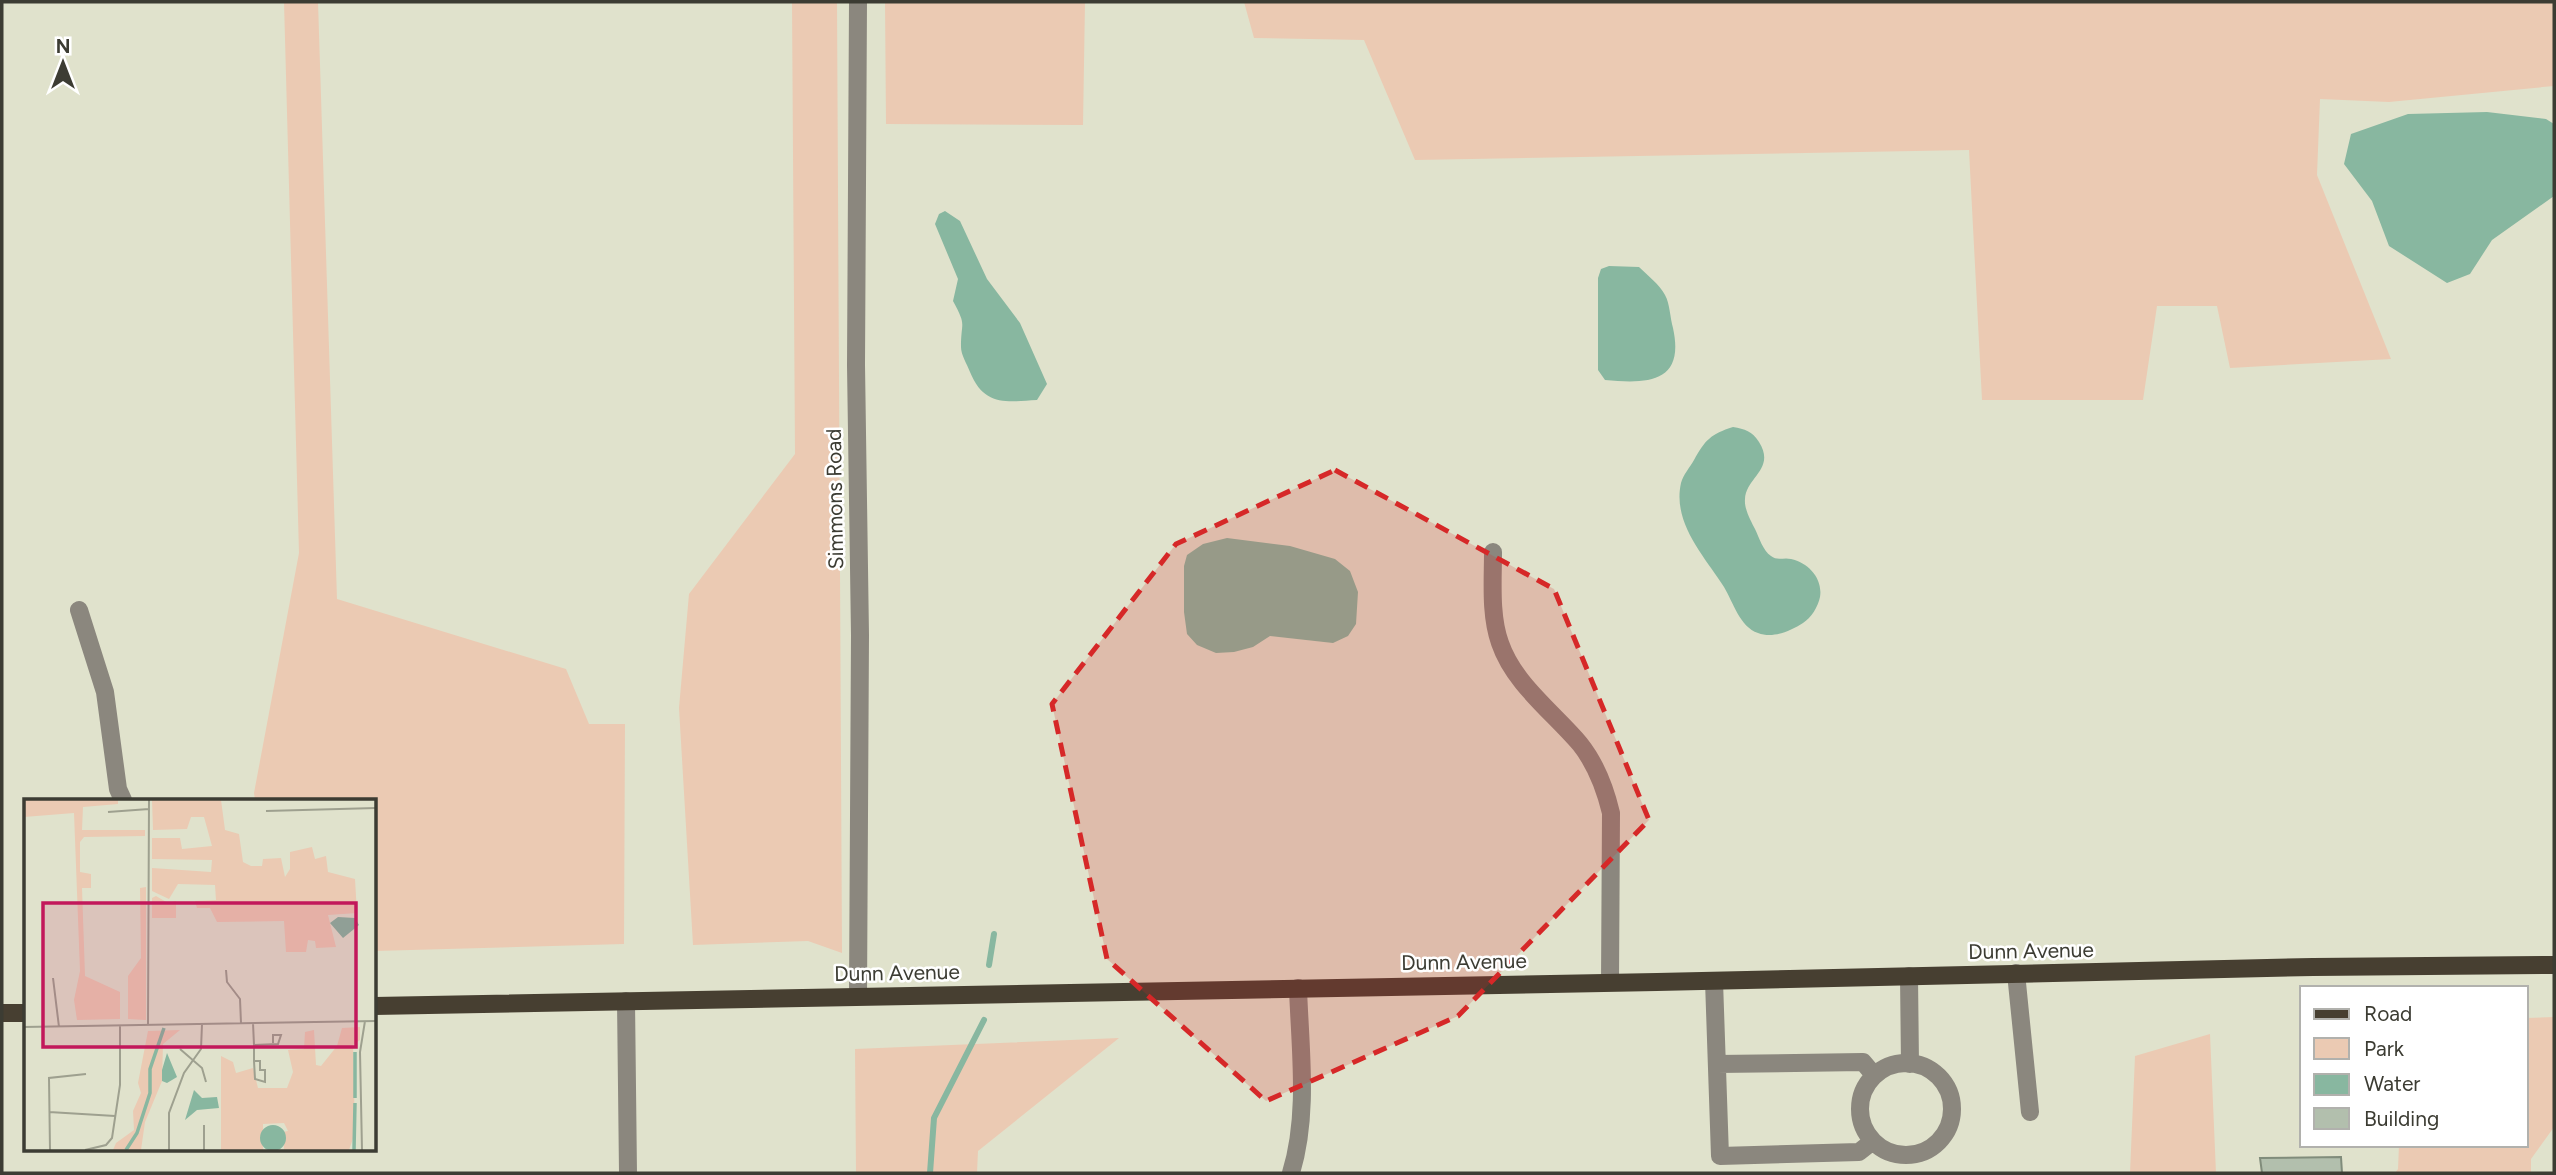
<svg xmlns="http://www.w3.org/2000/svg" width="2556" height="1175" font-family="Figtree,sans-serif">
	<rect width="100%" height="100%" fill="#e0e2cc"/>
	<path fill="#ebcab3" d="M284 2H318L337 599 566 669 589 724H625L624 944 375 951 374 800H255L254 793 299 553Z
		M792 2H837L842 953 808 941 693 945 679 708 689 594 795 454Z
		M885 2H1085L1083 125 886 124Z
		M1244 2H2554V86L2389 102 2320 99 2317 175 2391 359 2230 368 2217 306H2157L2143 400H1982L1969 150 1415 160 1364 40 1254 38Z
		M2554 1017V1127L2531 1159V1173H2395L2398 1169 2399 1145H2526V1018Z
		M2210 1034 2216 1173H2130L2135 1056Z
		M1119 1038 978 1151 977 1173H856L855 1049Z"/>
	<path fill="#88b7a0" d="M2487 112 2546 119 2554 124V196L2492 240 2470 274 2447 283 2389 246 2372 201 2344 164 2351 134 2408 114Z
		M945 211 960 221 987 279 1020 323 1047 384 1037 400C1005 402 984 406 970 372 967 364 961 355 961 347 961 320 967 327 953 301L958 279 935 224 939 214Z
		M1609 266 1639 267C1647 275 1660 285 1665 295 1670 304 1670 318 1673 328 1685 383 1648 384 1605 380L1598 370V278L1601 269Z
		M1733 427C1745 429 1752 431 1759 442 1776 469 1746 477 1745 499 1744 509 1751 521 1755 529 1759 537 1763 551 1771 556 1777 561 1784 557 1791 559 1809 563 1823 579 1820 597 1818 607 1811 618 1803 623 1790 631 1773 639 1758 633 1740 627 1733 602 1724 587 1705 557 1672 523 1681 483 1683 475 1690 467 1694 460 1705 440 1711 434 1733 427Z
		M1227 538 1290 546 1335 559 1350 571 1358 592 1356 624 1348 636 1333 643 1270 636 1253 647 1234 652 1216 653 1197 645 1187 634 1184 612V566L1187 555 1203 544Z"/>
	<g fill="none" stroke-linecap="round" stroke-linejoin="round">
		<path stroke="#88b7a0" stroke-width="6" d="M989 965 994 934
			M930 1173 934 1118 984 1020"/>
	</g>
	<path fill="#b2bfad" stroke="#808c7b" stroke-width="2" d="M2341 1157 2342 1173H2262L2260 1158Z"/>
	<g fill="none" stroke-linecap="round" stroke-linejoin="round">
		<path stroke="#8b877e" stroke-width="18" d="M1493 552C1493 581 1490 615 1500 643 1514 684 1553 712 1580 744 1596 764 1605 788 1611 813L1610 982
			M79 610 105 692 118 789 123 800
			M2016 973 2030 1112
			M1909 976 1910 1064
			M1714 981 1720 1156 1859 1152 1873 1141
			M858 996 860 635 856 365 858 2
			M626 1001 628 1173
			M1860 1109a46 46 0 1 1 92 0a46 46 0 1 1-92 0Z
			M1717 1064 1863 1062 1874 1075
			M1291 1173C1309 1114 1300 1049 1298 988"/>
		<path stroke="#473f31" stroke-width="18" d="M374 1006 1657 982 2313 967 2554 965
			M2 1013H26"/>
	</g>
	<path fill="#d62828" fill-opacity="0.2" stroke="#d62828" stroke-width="5" stroke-dasharray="14 9" stroke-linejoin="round" d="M1335 470 1554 589 1649 820 1458 1016 1266 1101 1107 959 1052 704 1176 544Z"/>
	<g text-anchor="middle" stroke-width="5" stroke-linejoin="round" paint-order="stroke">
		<g font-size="21" fill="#3c3c33" stroke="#fff">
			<text transform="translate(835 499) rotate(-91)" y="7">Simmons Road</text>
			<text transform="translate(2031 951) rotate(-1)" y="7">Dunn Avenue</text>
			<text transform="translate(1464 962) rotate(-1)" y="7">Dunn Avenue</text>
			<text transform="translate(897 973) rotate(-1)" y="7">Dunn Avenue</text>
		</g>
	</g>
	<g transform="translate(24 799)">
		<rect width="352" height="352" fill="#e0e2cc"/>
		<path d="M0 1H94V5L59 8 58 31H121V37L60 38 56 43V73L67 75V89H58L61 177 96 193V220L53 221 50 201 56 172 50 14 0 18ZM128 1H197L201 31 215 35 219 63 227 67H238L239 60 257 59 261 78 266 70V53L288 48 291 60 302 57 304 73 331 80 333 114 304 116 312 148 292 149 291 142 284 141 282 153H262L260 122 193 123 186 109H173L171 102 192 101 191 86 154 85 145 100 128 92V69L187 73 188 61 128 60V39H156L158 50 188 47 180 18H167L163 30 129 31ZM122 88V221L104 220V177L117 159 116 89ZM132 97 144 104 152 102V119H128V99ZM336 228V241L329 246 331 334 325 351H260L259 333 264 332 260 324 239 325V351H197V257L209 263 212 274 229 269 234 289H263L269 273 264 251 280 250 281 233 290 231 292 266 297 267 313 247 318 229ZM156 231 139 245 138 282 121 323 117 351H89L92 344 110 331 109 312 117 294 114 284 124 232Z" fill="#ebcab3"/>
		<path d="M314 118 331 119 335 126 319 139 306 124ZM143 254 153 278 143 284 138 282V271ZM170 291 178 299 193 298 195 309 173 311 161 321ZM236 339a13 13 0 1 1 26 0a13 13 0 1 1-26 0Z" fill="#88b7a0"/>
		<path fill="none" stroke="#88b7a0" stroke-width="3.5" d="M331 299V253M102 351 113 334 126 294V270L140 229M330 351 331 304"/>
		<path fill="none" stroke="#9ea08f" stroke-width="2" d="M242 12 352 9M84 13 125 10M202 171 203 183 216 200 217 224M29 179 35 228M229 224 230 246 254 245 257 236H249V244M124 226 125 1M0 228 352 222M230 246V262L231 280 241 283V271H236V262H230M156 250 178 269 182 283M25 313 91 317M180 326V351M26 351 25 279 62 275M61 351 82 346 88 339 96 286V227M145 351V314L160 274 177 250 178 225M338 351 336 253 341 222"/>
		<path fill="#c2185b" fill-opacity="0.15" stroke="#c2185b" stroke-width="3.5" d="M19 104H332V248H19Z"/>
		<rect width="352" height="352" fill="none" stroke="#3c3c33" stroke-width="3.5"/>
	</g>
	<rect width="2556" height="1175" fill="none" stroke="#3c3c33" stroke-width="7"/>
	<rect x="2300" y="986" width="228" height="161" fill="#ffffff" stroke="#b1b1ad" stroke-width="2"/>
	<rect x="2314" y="1009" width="35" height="10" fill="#473f31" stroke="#b1b1ad" stroke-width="2"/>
	<text x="2364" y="1021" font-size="21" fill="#3c3c33">Road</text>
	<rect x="2314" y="1038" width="35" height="21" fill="#ebcab3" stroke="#b1b1ad" stroke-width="2"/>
	<text x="2364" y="1056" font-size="21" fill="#3c3c33">Park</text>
	<rect x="2314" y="1074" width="35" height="21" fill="#88b7a0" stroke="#b1b1ad" stroke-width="2"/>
	<text x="2364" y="1091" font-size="21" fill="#3c3c33">Water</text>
	<rect x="2314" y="1108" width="35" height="21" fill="#b2bfad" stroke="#b1b1ad" stroke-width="2"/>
	<text x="2364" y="1126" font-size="21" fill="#3c3c33">Building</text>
	<g transform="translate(63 63)" stroke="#ffffff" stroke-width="5" paint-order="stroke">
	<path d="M0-5L12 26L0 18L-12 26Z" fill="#3c3c33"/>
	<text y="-10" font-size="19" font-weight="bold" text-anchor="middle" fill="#3c3c33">N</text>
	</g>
</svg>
